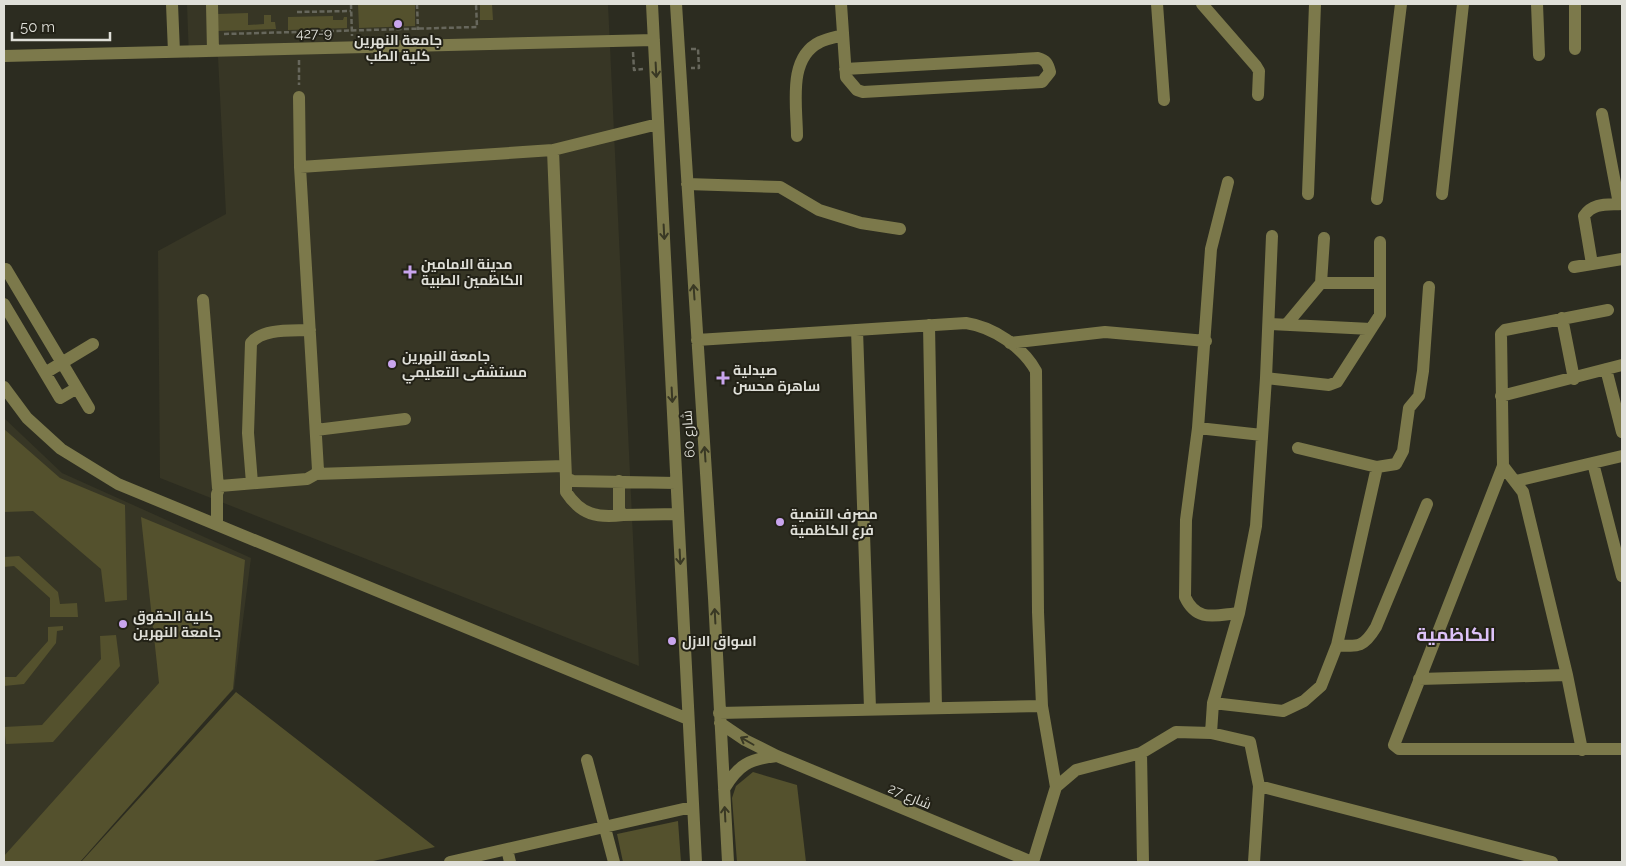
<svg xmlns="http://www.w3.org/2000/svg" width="1626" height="866" font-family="Raleway,Cairo,sans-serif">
	<rect width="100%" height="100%" fill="#2c2c20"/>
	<path fill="#373625" d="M187 4H608L639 666 160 478 158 251 226 214 218 57 189 58Z
		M4 418 62 473 251 558 234 689 72 862H4Z"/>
	<path fill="#54512d" d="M358 4H415V26L359 28Z
		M480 4H492L493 20H480Z
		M248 13V25L264 24V15H271V22H275L276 29 217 31V14Z
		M333 16V20H343L344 17H347V28L288 30V17Z
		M4 429 60 478 125 505 127 600 105 602 101 569 33 511 4 512Z
		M141 517 245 560 233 689 80 862H4V856L159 683Z
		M19 556 58 592 60 604 77 603 78 617H50V598L14 566 4 567V557Z
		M63 626V630L57 631 56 643 24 684 4 686V677H16L48 641V627Z
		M116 635 120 666 53 742 6 744 4 727 42 725 101 659 100 636Z
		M236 692 435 847 369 862H81Z
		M753 772 797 785 806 862H737L732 798 736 786Z
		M678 821 681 862H623L617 834Z"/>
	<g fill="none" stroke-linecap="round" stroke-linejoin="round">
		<path stroke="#67675c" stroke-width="2.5" stroke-dasharray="5 2.5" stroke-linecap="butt" d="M351 4 352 36
			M417 4 418 30
			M297 12 351 11
			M224 34 477 27 476 4
			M691 49H698L699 68H691
			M633 52 634 70 643 69
			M299 60V85"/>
		<path stroke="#7c794b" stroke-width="12" d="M172 4 174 52
			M212 4 213 51
			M652 4 696 862
			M676 4 714 598 728 862
			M841 4 846 77 857 90 863 92 1042 82 1050 72C1048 64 1046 60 1038 58L845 69
			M1157 4 1164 100
			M1202 4 1256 66 1259 71 1258 95
			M1537 4 1539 55
			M1575 4V49
			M4 56 654 40
			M1602 114 1619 204
			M797 136C797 106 787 58 820 42 827 39 836 37 843 35
			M553 150 566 478 573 481 676 483
			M300 167 553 150 658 124
			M1228 182 1211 249 1198 428 1186 520 1185 597C1197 623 1216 615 1239 613
			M687 184 780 187 819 210 861 223 900 229
			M1308 194 1315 4
			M1442 194 1463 4
			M1377 199 1401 4
			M1592 264 1584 216C1593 202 1608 205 1622 204
			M1574 267 1622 259
			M1321 283H1380
			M203 300 218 488
			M4 304 60 398 77 388 6 269
			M1608 310 1505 330 1501 334 1503 466 1394 745 1399 749H1622
			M1562 318 1574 379
			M1269 324 1371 329
			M929 325 936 708
			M1286 325 1321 283 1324 238
			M857 330 870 708
			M697 340 966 323C993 327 1023 347 1036 371L1038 612 1042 706 1056 787
			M1010 343 1105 332 1206 341
			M1606 369 1622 432
			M45 373 93 344
			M1266 378 1329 385 1337 382 1380 315V242
			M4 387 27 418 61 449 118 484 688 719
			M77 388 89 408
			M1501 396 1622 365
			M1198 428 1262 435
			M316 430 405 419
			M1298 448 1377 467 1396 464 1403 451 1409 408 1419 396 1423 371 1429 287
			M1593 463 1622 576
			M1503 466 1523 492 1567 675 1582 750
			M316 474 564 466
			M566 478V492C581 515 597 518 623 515
			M619 481V510L623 515 678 514
			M1516 481 1622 456
			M252 483 248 433 251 343C263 328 292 331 310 330
			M217 524V494L220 486 307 479 316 474 318 470 300 167 299 97
			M1337 645C1359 647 1364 647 1376 627L1427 504
			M1419 679 1567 675
			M1213 703 1283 711 1304 701 1321 686 1337 645 1377 467
			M719 713 1042 706
			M720 723 745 740 777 756 1032 862
			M1211 733 1213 703 1239 613 1256 526 1266 378 1272 236
			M1141 753 1143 862
			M587 760 614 862
			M1259 786 1552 862
			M724 789C738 765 749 759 777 756
			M507 849 510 862
			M450 862 692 807
			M1033 862 1056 787 1076 770 1141 753 1176 732 1211 733 1250 742 1259 786 1254 862"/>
	</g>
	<defs><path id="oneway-shaft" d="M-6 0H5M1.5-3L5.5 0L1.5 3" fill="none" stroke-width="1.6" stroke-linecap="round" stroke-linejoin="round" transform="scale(1.25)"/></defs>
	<g stroke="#393824">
		<use href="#oneway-shaft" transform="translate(656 70) rotate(87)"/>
		<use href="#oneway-shaft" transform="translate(664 232) rotate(87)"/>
		<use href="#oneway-shaft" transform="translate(694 292) rotate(-94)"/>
		<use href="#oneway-shaft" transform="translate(672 395) rotate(87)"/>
		<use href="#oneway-shaft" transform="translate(705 454) rotate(-94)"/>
		<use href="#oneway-shaft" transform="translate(680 557) rotate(87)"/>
		<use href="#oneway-shaft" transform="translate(715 616) rotate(-93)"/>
		<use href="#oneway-shaft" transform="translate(747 741) rotate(-150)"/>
		<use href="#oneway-shaft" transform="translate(725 814) rotate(-93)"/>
	</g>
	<g fill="#c9a5ee" stroke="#232217" stroke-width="2">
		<circle cx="398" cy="24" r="5"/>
		<path d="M407.5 264.5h5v5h5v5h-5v5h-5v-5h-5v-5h5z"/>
		<circle cx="392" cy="364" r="5"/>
		<path d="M720.5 370.5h5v5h5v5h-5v5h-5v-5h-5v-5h5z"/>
		<circle cx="780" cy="522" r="5"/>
		<circle cx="123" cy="624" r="5"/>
		<circle cx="672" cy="641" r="5"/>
	</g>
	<g text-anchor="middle" stroke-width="4" stroke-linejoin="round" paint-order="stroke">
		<g font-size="14" fill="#dfdfd8" stroke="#232217">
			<text transform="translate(314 33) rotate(-1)" y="5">427-9</text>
			<text transform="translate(688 434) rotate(-94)" y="5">شارع 60</text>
			<text transform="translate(910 796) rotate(23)" y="5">شارع 27</text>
		</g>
		<g font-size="14" font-weight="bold" fill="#dfdfd8" stroke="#232217" text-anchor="start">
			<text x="398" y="45" text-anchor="middle">جامعة النهرين<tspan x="398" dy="16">كلية الطب</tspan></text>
			<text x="421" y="269">مدينة الامامين<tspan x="421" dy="16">الكاظمين الطبية</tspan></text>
			<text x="402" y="361">جامعة النهرين<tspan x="402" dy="16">مستشفى التعليمي</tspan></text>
			<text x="733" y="375">صيدلية<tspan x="733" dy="16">ساهرة محسن</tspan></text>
			<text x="790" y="519">مصرف التنمية<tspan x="790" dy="16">فرع الكاظمية</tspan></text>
			<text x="133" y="621">كلية الحقوق<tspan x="133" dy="16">جامعة النهرين</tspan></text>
			<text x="682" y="646">اسواق الازل</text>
		</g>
		<g font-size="19" font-weight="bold" fill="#ddc2f9" stroke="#232217">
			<text x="1456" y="641">الكاظمية</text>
		</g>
	</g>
	<rect width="1626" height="866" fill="none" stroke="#dfdfd8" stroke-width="10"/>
	<path d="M12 32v8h98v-8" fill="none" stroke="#dfdfd8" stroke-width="2.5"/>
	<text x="20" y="32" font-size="15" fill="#dfdfd8" stroke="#232217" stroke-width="4" paint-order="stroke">50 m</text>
</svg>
